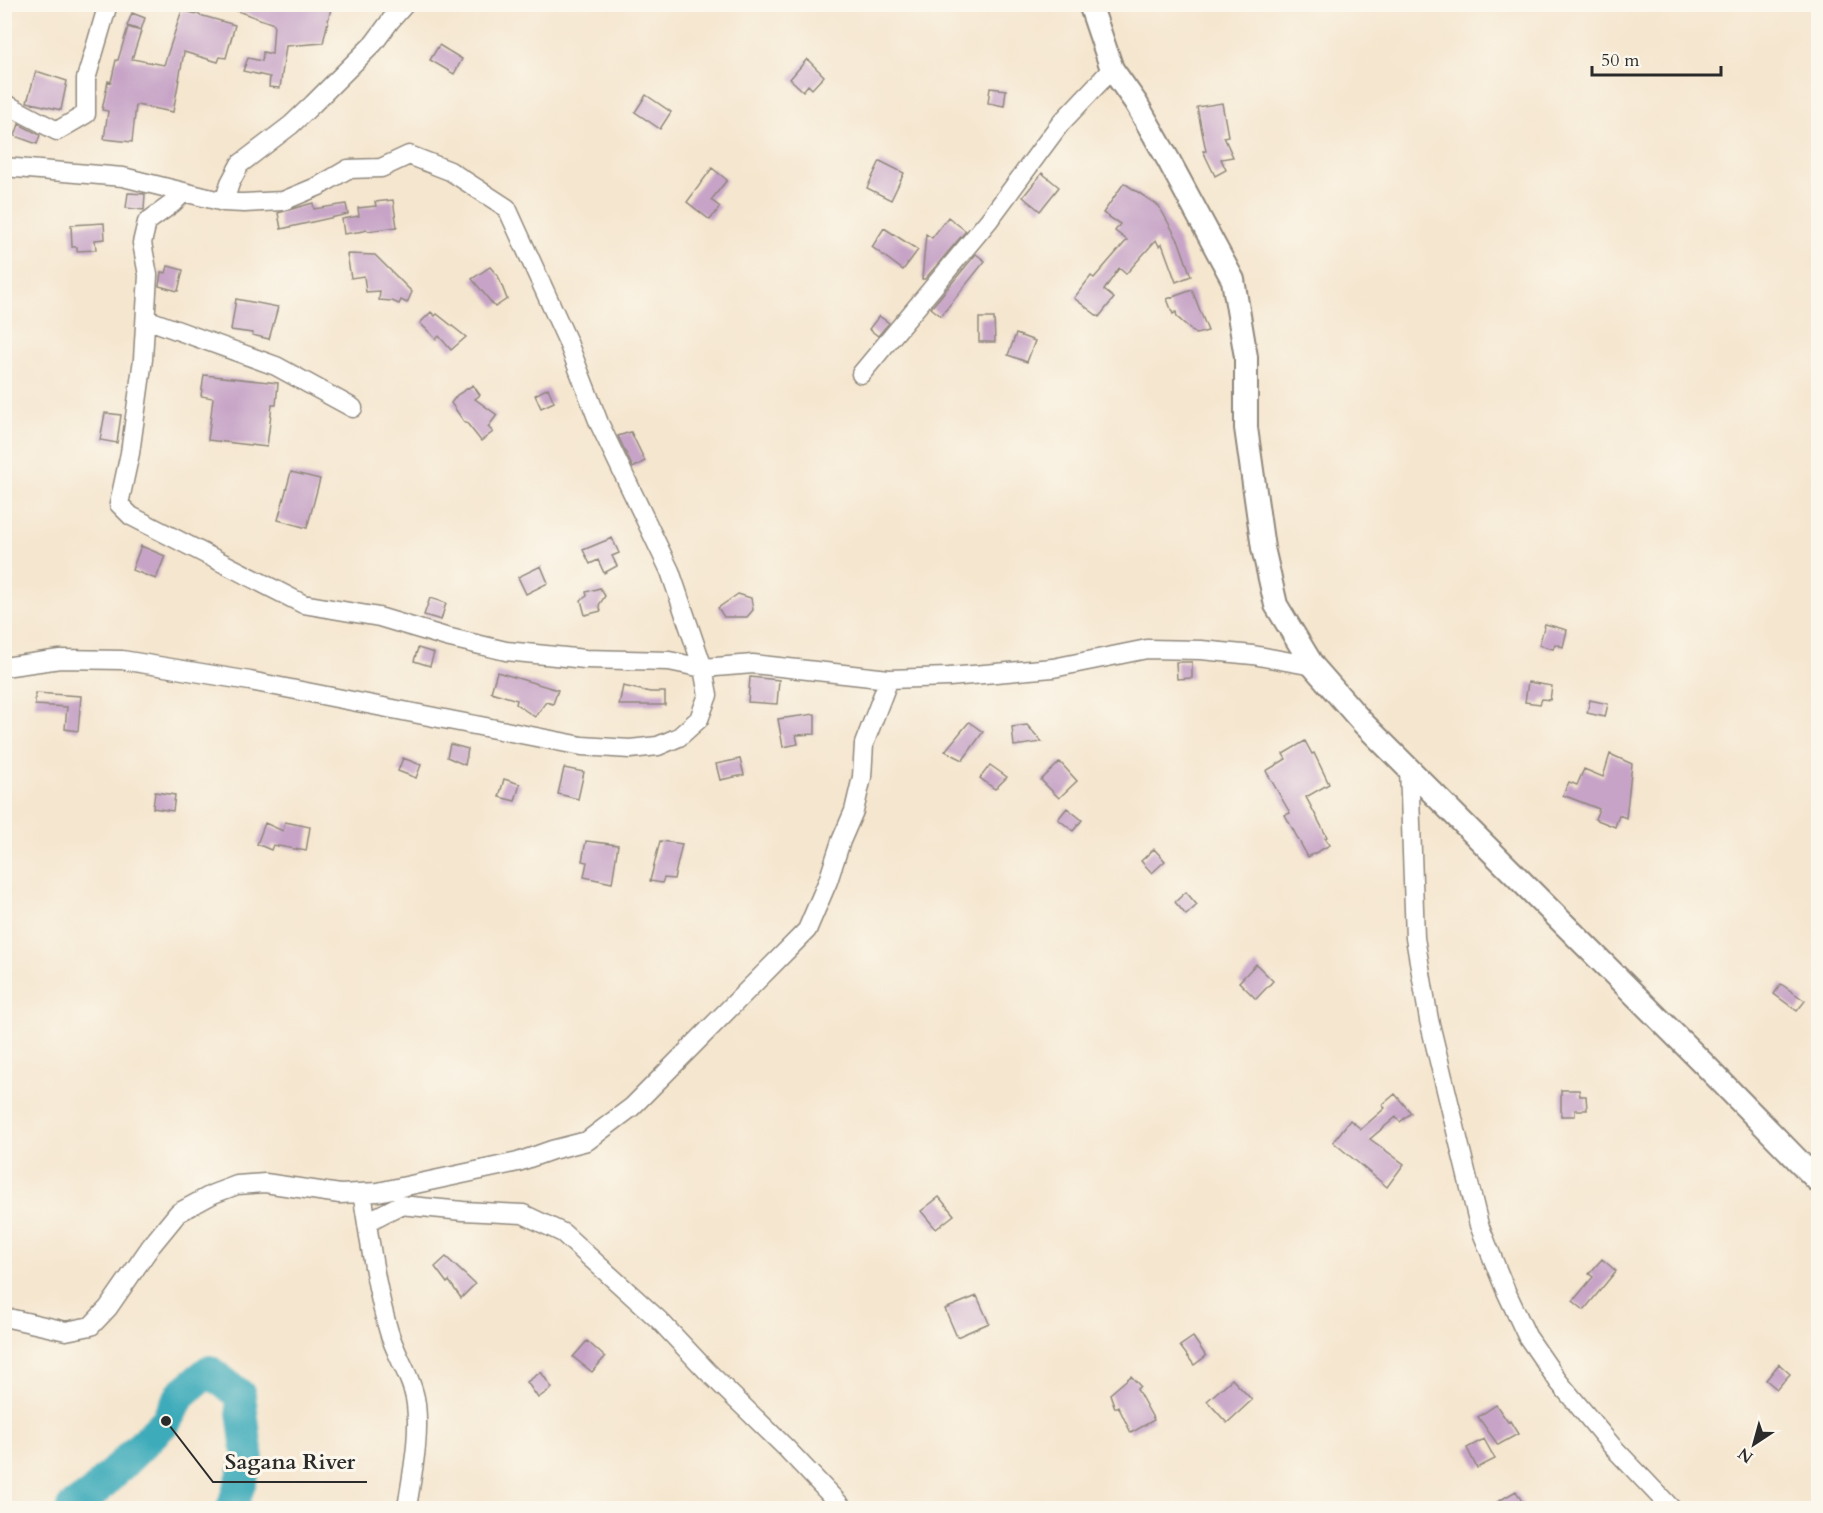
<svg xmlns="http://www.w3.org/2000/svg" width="1823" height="1513" font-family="Cardo,serif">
	<rect width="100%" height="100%" fill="#fbf7ec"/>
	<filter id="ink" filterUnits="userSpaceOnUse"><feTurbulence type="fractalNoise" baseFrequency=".0167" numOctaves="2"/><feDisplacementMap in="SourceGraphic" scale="12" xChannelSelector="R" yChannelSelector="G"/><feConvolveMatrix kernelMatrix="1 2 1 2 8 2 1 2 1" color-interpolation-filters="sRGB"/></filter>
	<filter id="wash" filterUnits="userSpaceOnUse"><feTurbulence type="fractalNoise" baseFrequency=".008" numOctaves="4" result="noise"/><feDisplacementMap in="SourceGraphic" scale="24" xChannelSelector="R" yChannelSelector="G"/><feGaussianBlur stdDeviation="1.35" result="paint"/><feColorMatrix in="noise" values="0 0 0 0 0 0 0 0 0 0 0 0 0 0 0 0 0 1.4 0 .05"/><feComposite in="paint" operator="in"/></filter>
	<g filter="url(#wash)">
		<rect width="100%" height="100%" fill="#f5e6cf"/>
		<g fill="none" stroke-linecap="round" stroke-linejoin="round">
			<path stroke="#3cabba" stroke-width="32" d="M72 1508 93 1493 166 1421 182 1393 209 1371 240 1395 248 1459 232 1508"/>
		</g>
		<g id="blocks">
			<path fill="#c7a4c7" d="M226 4H332L323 43 286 46 280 88 269 87 270 77 243 71 248 58 262 61 263 52 272 54 274 24 226 7Z
				M182 10 235 25 226 58 220 57 218 62 184 52 173 112 136 105 132 142 104 139 108 111 102 110 108 81 111 82 116 60H118L128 27 141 31 132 59 164 65Z
				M132 13 145 18 141 30 127 26Z
				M439 45 462 59 454 74 430 60Z
				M807 59 824 76 812 89 808 85 803 91 790 79Z
				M36 71 67 81 61 110 27 102Z
				M990 88 1006 90 1004 106 988 103Z
				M646 95 671 112 660 129 635 112Z
				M1222 103 1228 136 1224 137 1233 157 1221 159 1226 170 1215 176 1203 151H1206L1197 107Z
				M19 124 40 135 37 144 15 136Z
				M880 161 904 173 891 200 867 188Z
				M712 168 727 180 711 200 720 207 710 220 687 202Z
				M1042 173 1059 187 1040 211 1023 197Z
				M1124 183 1159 206 1179 242 1191 276 1176 282 1162 244 1159 246 1156 240 1126 274 1119 268 1104 290 1114 298 1099 317 1074 298 1091 276 1094 278 1127 240 1115 231 1120 224 1103 213Z
				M128 193 145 194 144 210 126 208Z
				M393 200 397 227 368 231 366 229 364 231 344 234 342 219 359 216 358 208 376 206 375 202Z
				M313 203 314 209 346 204 348 214 281 229 278 213Z
				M948 217 966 231 925 279H922L926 234 932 238Z
				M104 223 105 239 95 240 96 250 77 251V247H72L71 225Z
				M884 228 918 250 903 270 872 247Z
				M347 254 375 255 412 292 407 303 401 300 399 304 392 301 379 300 380 291 366 292 364 276 351 278Z
				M976 254 985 261 941 316 931 308Z
				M168 266 183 270 178 291 159 286 161 272 166 273Z
				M490 267 498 276 507 299 495 307 472 279Z
				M1192 290 1208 331 1196 334 1177 317 1176 312 1173 314 1167 299Z
				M236 299 278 307 269 339 252 335V333L231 330Z
				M431 312 435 316 437 314 466 337 451 350 439 336 436 339 420 323Z
				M879 316 889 323 878 336 869 329Z
				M979 318H994L995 342H979Z
				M1016 334 1035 341 1027 362 1008 355Z
				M204 375 278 383 276 405H272L267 447 208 440 213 398 201 396Z
				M473 385 480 395 475 399 497 415 488 427 493 432 481 441 466 422 465 423 451 403 457 395Z
				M548 388 554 402 541 408 535 395Z
				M105 413 121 415 117 443 100 440Z
				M631 432 645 461 633 468 618 436Z
				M291 472 320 479 307 528 278 520Z
				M612 538 619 553 612 556 617 566 604 573 598 560 590 564 583 550Z
				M141 546 165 556 156 579 132 570Z
				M541 566 548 583 526 594 518 577Z
				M600 588 605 596 599 605 601 611 585 615 581 600 587 596 586 592Z
				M738 594 751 598 753 610 747 617H724L718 608Z
				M430 598 446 603 441 620 424 615Z
				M1545 624 1567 630 1563 647 1555 644 1553 649 1539 645Z
				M418 648 434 653 430 666 414 661Z
				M1176 662H1192V678L1177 679Z
				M497 672 558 690 553 704 546 702 535 717 516 704 517 700 491 692Z
				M750 677 779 680 777 704 748 702Z
				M1528 682 1552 686 1550 700 1542 699 1540 704 1525 702Z
				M623 686 650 692H665V705H619Z
				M35 693 81 696 78 731 65 729 67 707 35 705Z
				M1590 700 1608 704 1605 717 1587 713Z
				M815 714V734L796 735 798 744 783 747 778 719Z
				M969 722 983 732 963 760 945 751Z
				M1027 725 1042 742 1014 746 1012 727Z
				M1305 741 1312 754 1314 753 1329 784 1306 797 1327 837 1325 838 1330 845 1308 857 1285 815 1290 813 1266 771 1286 759 1283 754Z
				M450 744 468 749 465 765 447 757Z
				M1610 754 1632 764 1626 818 1619 815 1615 827 1595 819 1599 809 1563 795 1569 782 1577 785 1584 769 1603 777Z
				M403 758 421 765 416 778 398 771Z
				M740 759 744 775 720 780 716 764Z
				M1060 762 1077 781 1059 798 1041 780Z
				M990 765 1007 777 995 789 980 778Z
				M564 768 584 772 578 799 558 794Z
				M504 779 520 784 515 801 499 797Z
				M155 792 175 795 173 811 153 808Z
				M1067 808 1082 820 1073 831 1058 819Z
				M285 822 310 827 306 851 273 845 271 850 257 844 265 823 283 831Z
				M586 841 618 845 612 883 584 877 587 862 582 861Z
				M660 841 682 844 674 879 664 878 662 883 650 881Z
				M1154 849 1165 861 1152 873 1141 861Z
				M1186 892 1197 905 1186 915 1175 902Z
				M1256 964 1273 981 1256 999 1239 982Z
				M1781 984 1805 1001 1797 1011 1774 994Z
				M1561 1090H1579L1580 1096H1586L1587 1110H1575V1116H1561Z
				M1395 1094 1411 1113 1400 1122 1396 1117 1370 1139 1404 1164 1387 1187 1333 1142 1350 1120 1361 1129 1385 1108 1382 1105Z
				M939 1197 954 1215 936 1229 921 1211Z
				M446 1257 475 1284 461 1298 449 1281 447 1283 435 1267Z
				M1602 1259 1616 1271 1584 1310 1573 1301 1593 1277 1589 1274Z
				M977 1296 989 1323 957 1337 945 1309Z
				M1193 1337 1206 1356 1194 1365 1180 1346Z
				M587 1341 605 1357 592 1372 573 1357Z
				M1779 1364 1790 1374 1777 1389 1766 1380Z
				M541 1372 552 1388 538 1398 527 1382Z
				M1131 1376 1140 1386 1137 1389 1154 1420 1131 1433 1118 1406 1115 1408 1110 1394Z
				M1232 1379 1252 1400 1227 1423 1207 1401Z
				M1496 1405 1508 1422 1510 1421 1518 1434 1498 1445 1478 1417Z
				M1484 1439 1495 1459 1477 1468 1467 1448Z
				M1516 1491 1526 1509H1485Z"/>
		</g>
	</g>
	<g filter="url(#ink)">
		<use href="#blocks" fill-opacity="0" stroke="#90887d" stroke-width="1.5"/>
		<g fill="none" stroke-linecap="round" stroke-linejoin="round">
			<g stroke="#90887d" stroke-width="21">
				<path id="minor" d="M4 103 57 131 86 114V79L108 4
					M4 167 123 177 224 202 244 203 283 201 319 186 348 169 381 168 409 155 450 171 507 208 567 340 599 423 670 571 703 668 708 695 699 719 679 737 658 746 630 749 582 746 250 681 122 660 60 659 4 667
					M183 193 173 203 147 222 142 243 148 275 143 359 130 453 119 504 131 516 303 604 379 617 446 637 506 651 585 659 669 661 703 668 753 664 889 679 949 677 1053 668 1147 649 1201 650 1253 655 1313 666
					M224 202 230 183 240 164 291 125 313 104 374 43 391 20 405 4
					M146 319 276 366 353 408
					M861 374 989 220 1060 124 1112 69
					M1409 767 1415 938 1429 1020 1479 1225 1505 1289 1527 1336 1558 1381 1612 1446 1671 1508
					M362 1193C370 1239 375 1286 389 1332 396 1356 413 1379 416 1404 420 1439 412 1474 407 1508
					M367 1222 400 1205 463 1211 523 1214 563 1233 660 1321 707 1371 786 1448 843 1508
					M4 1317 66 1331 91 1326 108 1308 151 1246 178 1213 213 1194 237 1185 265 1183 340 1194 378 1192 518 1162 552 1150 587 1141 632 1107 807 930 828 881 841 841 854 811 862 777 864 744 889 679"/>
			</g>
			<g stroke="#90887d" stroke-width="26">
				<path id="tertiary" d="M1090 4 1112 69 1136 103 1169 161 1233 280 1246 357V428L1263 548 1276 605 1313 666 1363 723 1704 1064 1818 1181"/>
			</g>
			<use href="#minor" stroke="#fff" stroke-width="18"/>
			<use href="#tertiary" stroke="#fff" stroke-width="22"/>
		</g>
	</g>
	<path fill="none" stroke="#2b2b2b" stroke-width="2" d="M166 1421L213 1482H367"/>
	<circle fill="#2b2b2b" stroke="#fbf7ec" stroke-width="2" cx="166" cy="1421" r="6"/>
	<g font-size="22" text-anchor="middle" font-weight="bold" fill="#2b2b2b" stroke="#fbf7ec" stroke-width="6" stroke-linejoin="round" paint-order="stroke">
		<text x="290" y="1469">Sagana River</text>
	</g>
	<rect width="1823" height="1513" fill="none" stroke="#fbf7ec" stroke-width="24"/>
	<g transform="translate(1754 1444) rotate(216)" stroke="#fbf7ec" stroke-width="4.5" paint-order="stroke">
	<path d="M0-4.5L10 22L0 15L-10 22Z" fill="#2b2b2b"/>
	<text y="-9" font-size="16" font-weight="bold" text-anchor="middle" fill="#2b2b2b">N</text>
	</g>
	<path d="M1592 66v9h129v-9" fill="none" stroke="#2b2b2b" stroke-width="3"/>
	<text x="1601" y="66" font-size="18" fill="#2b2b2b" stroke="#fbf7ec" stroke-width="4.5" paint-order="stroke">50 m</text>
</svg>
